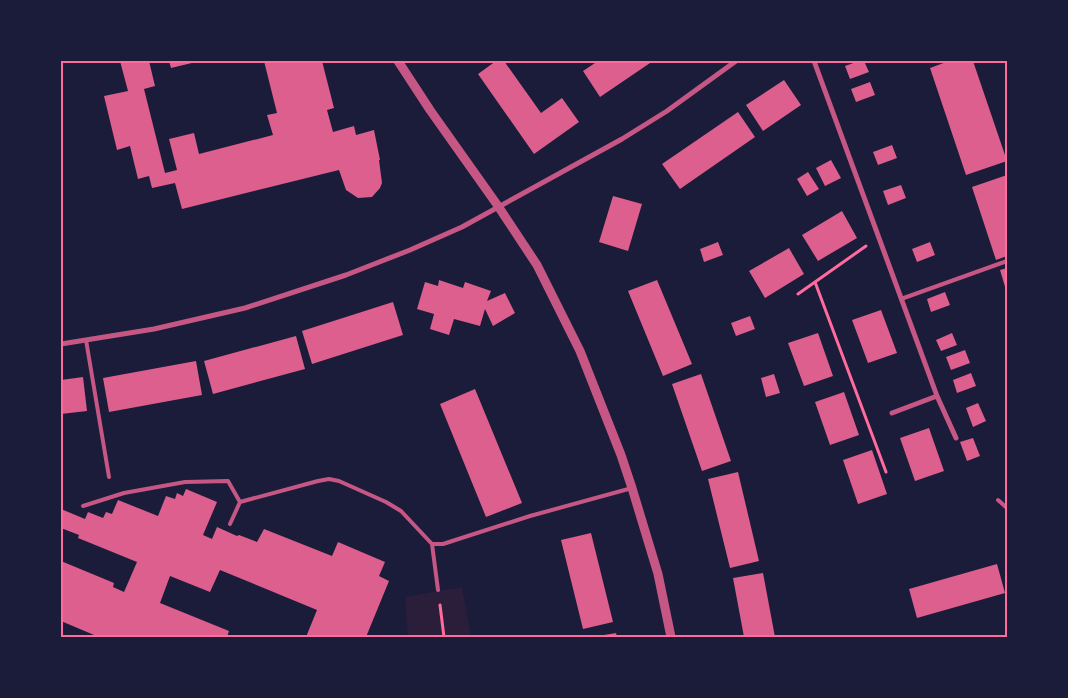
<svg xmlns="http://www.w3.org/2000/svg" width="1068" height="698" font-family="'Space Grotesk',sans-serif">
	<rect width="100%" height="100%" fill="#1b1b3a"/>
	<path fill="#2a1e3b" d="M462 587 471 637H408L405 597Z"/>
	<path fill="#dd5f8e" d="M120 61H149L155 86 144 89 165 173 177 170 169 139 194 133 199 154 273 135 267 115 277 113 264 61H322L334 108 327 110 333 132 354 126 356 135 374 130 380 160H379L382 183 380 188 372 197 358 198 346 190 339 170 182 209 175 183 152 188 149 176 138 179 130 146 117 150 104 96 128 91Z
		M169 61H196V62L171 68Z
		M496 61H504L541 113 562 98 579 122 534 154 478 74Z
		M598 61H653L600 97 583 71Z
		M859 61H864L869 72 850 79 845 66Z
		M949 61H973L1007 161 966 175 930 68Z
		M784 80 801 105 763 131 746 105Z
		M870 82 875 95 856 102 851 89Z
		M738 112 755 137 680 189 662 164Z
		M892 145 897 158 878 165 873 152Z
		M831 160 841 178 825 186 816 168Z
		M808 172 819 189 807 196 797 179Z
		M1007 175V256L996 260 972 187Z
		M901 185 906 198 888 205 883 191Z
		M613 196 642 204 628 251 599 242Z
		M842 211 857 238 818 261 802 235Z
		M718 242 723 255 704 262 700 249Z
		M930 242 935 255 917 262 912 249Z
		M789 248 804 274 765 298 749 271Z
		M1007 268V290H1006L1000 270Z
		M439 280 463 288 465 282 491 291 487 301 505 293 515 313 493 326 485 309 480 326 454 319 449 335 430 329 434 314 417 309 425 282 438 286Z
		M657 280 692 364 663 376 628 291Z
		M945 292 950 305 931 312 927 299Z
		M393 302 403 335 312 364 302 331Z
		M881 310 897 353 868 363 852 320Z
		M750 316 755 329 736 336 731 323Z
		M818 333 833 376 804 386 788 343Z
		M952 333 957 345 941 351 936 340Z
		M296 336 305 369 213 394 204 361Z
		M965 350 970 363 951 370 946 357Z
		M196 361 202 395 109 412 103 378Z
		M971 373 976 386 957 393 953 380Z
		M701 374 731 461 702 471 672 384Z
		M774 374 780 393 766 397 761 378Z
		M83 377 87 411 61 414V380Z
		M475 389 522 503 486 517 440 404Z
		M844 392 859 435 830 445 815 402Z
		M978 403 986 421 973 427 966 408Z
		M929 428 944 471 915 481 900 438Z
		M973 438 980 456 967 461 960 442Z
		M872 450 887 494 858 504 843 460Z
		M738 472 759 561 730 568 708 479Z
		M186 489 217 502 203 535 212 539 217 527 237 536 239 535 257 542 264 529 332 556 338 542 385 562 379 576 389 581 366 637H306L317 610 220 570 210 592 170 576 160 603 229 631 227 637H93L94 635 61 621V561L114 583 113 587 124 592 137 562 78 538 79 535 61 528V509L85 519 88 512 103 518 106 512 112 514 118 500 158 516 166 496 175 499 177 493 183 496Z
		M591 533 613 622 583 629 561 540Z
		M997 564 1005 593 917 618 909 589Z
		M763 573 775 637H744L733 578Z
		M616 633 617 637H598V636Z"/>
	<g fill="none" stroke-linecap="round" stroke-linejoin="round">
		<path stroke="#ff6b9d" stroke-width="3" d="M815 282 886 472
			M798 294 866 246
			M440 605 444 637"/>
		<path stroke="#c65784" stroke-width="4" d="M901 299 1007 261
			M86 340 109 477
			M998 500 1007 508
			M83 506 124 493 185 482 228 481 240 502 318 481 329 479 339 481 386 502 401 511 432 544H443L530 516 632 488
			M230 524 240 502
			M432 544 438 590"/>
		<path stroke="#c65784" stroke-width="5" d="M814 61 937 396 956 438
			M61 344 154 329 245 308 346 275 410 250 462 227 622 139 667 111 736 61
			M892 413 937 396"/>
		<path stroke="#c65784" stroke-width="9" d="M398 61 430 110 498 206 537 265 580 351 621 455 632 488 658 574 671 637"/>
	</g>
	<rect width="1068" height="698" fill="none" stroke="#1b1b3a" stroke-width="125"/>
	<rect x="62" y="62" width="944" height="574" fill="none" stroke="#ff6b9d" stroke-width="2"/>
</svg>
